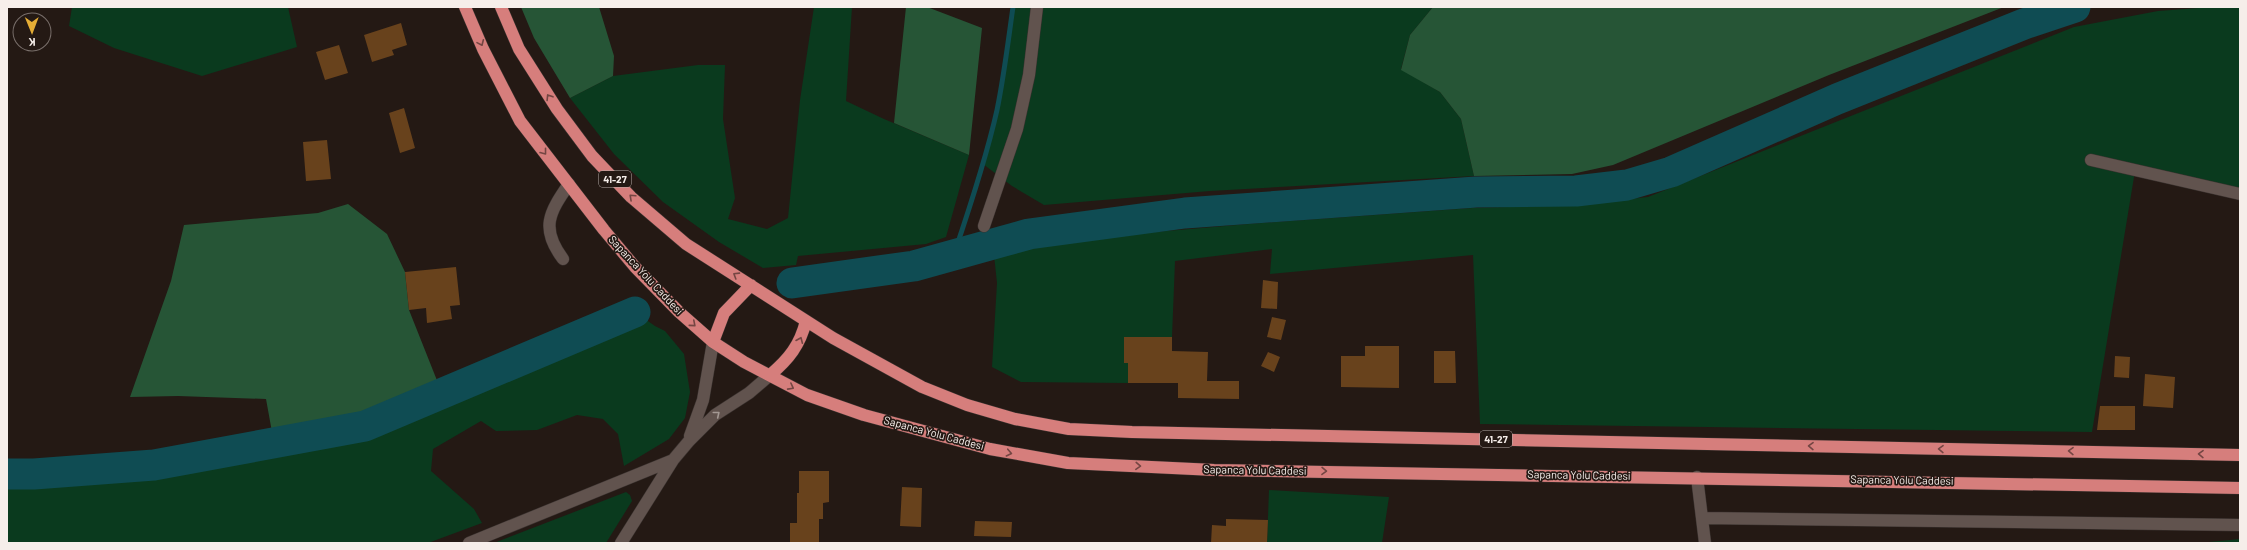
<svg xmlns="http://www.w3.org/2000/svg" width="2247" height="550" font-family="Barlow,sans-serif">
	<rect width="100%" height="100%" fill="#241914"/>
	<path fill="#0a3a1e" d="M72 7H288L297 47 202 76 114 48 69 26Z
		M814 7H852L846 101 884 119 969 155 946 237 926 244 798 256 796 265 763 268 719 242 663 202 614 154 570 98 613 76 698 65H725L723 119 735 198 728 219 767 229 788 218 800 100Z
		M1013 7H1433L1410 35 1401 69 1440 92 1461 119 1474 176 1210 191 1044 205 1012 186 983 164 1005 70Z
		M2212 7H2240V194L2135 171 2092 432 1480 424 1473 255 1270 274 1272 249 1175 261 1172 337H1125L1124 363H1128V383L1021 382 992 367 997 283 994 255 1107 236 1249 224 1472 208 1573 205 1648 197 2074 27 2158 11Z
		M635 312 655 326 665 331 684 354 690 392 685 418 669 439 624 466 618 434 603 419 577 415 537 430 496 431 481 421 433 449 431 471 474 509 482 523 428 543H7V474H34L154 465 365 426Z
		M1269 490 1389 497 1382 543H1267Z
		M626 492 630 495 632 501 606 543H494Z
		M2240 539V543H2209V542Z"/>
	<path fill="#265536" d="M521 7H599L614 56 613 76 570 98 534 38Z
		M906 7H927L982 28 969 155 894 123Z
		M1433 7H2004L1829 75 1613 165 1572 174 1474 176 1461 119 1440 92 1401 70 1410 35Z
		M348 204 387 234 405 272 409 310 442 393 365 426 274 443 266 399 178 396 130 397 171 281 184 225 318 213Z"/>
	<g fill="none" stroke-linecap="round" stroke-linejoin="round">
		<path stroke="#0f4c53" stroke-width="5" d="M954 254C970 207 986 159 997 110 1004 76 1008 42 1013 7"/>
		<path stroke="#0f4c53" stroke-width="31" d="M792 283 914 266 1029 234 1185 213 1476 192 1576 191 1627 185 1671 172 1837 99 2024 24 2075 7
			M7 474H34L154 465 365 426 635 312"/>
	</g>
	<path fill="#68421c" d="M401 23 407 45 392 50 394 55 372 62 364 35Z
		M339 45 348 73 325 80 316 52Z
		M404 108 415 148 400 153 389 113Z
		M327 140 331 179 306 181 303 142Z
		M456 267 460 305 450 306 452 319 427 323 426 308 409 310 405 272Z
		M1263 280 1278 282 1277 309 1261 308Z
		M1272 317 1286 320 1281 340 1267 337Z
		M1124 337H1172V351L1208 352 1207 381H1239V399L1178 398V383H1128V363H1124Z
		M1365 346H1399V388L1341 387V356H1365Z
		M1434 351H1455L1456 383H1434Z
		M1268 352 1280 357 1274 372 1261 366Z
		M2115 356 2130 357 2129 378 2114 377Z
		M2145 374 2175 377 2173 408 2143 406Z
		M2100 406H2135V430H2097Z
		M799 471H829V502L823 503V519H819V543H790V523H797V493H799Z
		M902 487 922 488 921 527 900 526Z
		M1226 519 1268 520 1267 543H1211L1212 525 1226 526Z
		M975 521 1012 522 1011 537 974 536Z"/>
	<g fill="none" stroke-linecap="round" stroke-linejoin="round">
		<g stroke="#3b3330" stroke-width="13">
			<path id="minor" d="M2091 160 2240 194
				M984 226 1017 129 1029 75 1037 7
				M563 259C540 228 549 213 569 184
				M1697 477 1705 543
				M1702 518 2240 525"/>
		</g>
		<g stroke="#3b3330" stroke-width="13">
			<path id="tertiary" d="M690 436 703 400 713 342
				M469 543 673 460
				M621 543 673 460 689 441 715 415 749 393 770 375"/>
		</g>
		<g stroke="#3b3330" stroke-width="13">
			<path id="trunk" d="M465 7 483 49 520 121 604 230 635 267 679 312 713 342 744 362 807 395 864 415 990 449 1068 463 1214 470 2240 488
				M501 7 519 49 557 109 592 156 631 197 686 244 833 338 922 387 967 405 1015 419 1069 429 1132 432 2240 455
				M713 342 724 313 751 285
				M770 375C789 359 800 345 806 321"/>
		</g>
		<use href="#minor" stroke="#61534e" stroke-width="12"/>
		<use href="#tertiary" stroke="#61534e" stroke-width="12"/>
		<use href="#trunk" stroke="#d67e7c" stroke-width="12"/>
	</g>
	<defs><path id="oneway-chevron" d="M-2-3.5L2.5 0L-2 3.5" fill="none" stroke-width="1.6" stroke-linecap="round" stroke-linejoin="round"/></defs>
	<g stroke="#744643">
		<use href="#oneway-chevron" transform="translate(481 43) rotate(66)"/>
		<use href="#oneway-chevron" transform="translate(549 97) rotate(-122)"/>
		<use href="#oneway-chevron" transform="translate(544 152) rotate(52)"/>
		<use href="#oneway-chevron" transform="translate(632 197) rotate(-137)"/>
		<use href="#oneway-chevron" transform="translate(736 275) rotate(-148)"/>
		<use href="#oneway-chevron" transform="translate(693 324) rotate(41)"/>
		<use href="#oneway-chevron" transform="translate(800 340) rotate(-67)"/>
		<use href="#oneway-chevron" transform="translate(791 387) rotate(28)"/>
		<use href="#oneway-chevron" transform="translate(1811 446) rotate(-179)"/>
		<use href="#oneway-chevron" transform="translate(1941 449) rotate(-179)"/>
		<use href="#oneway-chevron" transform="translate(2071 451) rotate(-179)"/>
		<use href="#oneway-chevron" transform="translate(1009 453) rotate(12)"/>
		<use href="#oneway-chevron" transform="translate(2201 454) rotate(-179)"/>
		<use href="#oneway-chevron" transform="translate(1138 466) rotate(3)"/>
		<use href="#oneway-chevron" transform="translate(1324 471) rotate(1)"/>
	</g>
	<use stroke="#a49994" href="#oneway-chevron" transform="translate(717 414) rotate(-39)"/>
	<g text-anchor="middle" stroke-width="3.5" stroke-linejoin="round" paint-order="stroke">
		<g fill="#241914" stroke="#b7aeaa" stroke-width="1">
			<rect x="599" y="171" width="32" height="16" rx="3"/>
			<rect x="1480" y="431" width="32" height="16" rx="3"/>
		</g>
		<g font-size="10" font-weight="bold" fill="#f6eeea">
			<text x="615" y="183">41-27</text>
			<text x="1496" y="443">41-27</text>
		</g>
		<g font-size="11" fill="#f6eeea" stroke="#241914">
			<text transform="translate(646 275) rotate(47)" y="4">Sapanca Yolu Caddesi</text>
			<text transform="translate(934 433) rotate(15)" y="4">Sapanca Yolu Caddesi</text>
			<text transform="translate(1255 470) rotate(1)" y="4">Sapanca Yolu Caddesi</text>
			<text transform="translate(1579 475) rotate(1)" y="4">Sapanca Yolu Caddesi</text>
			<text transform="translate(1902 480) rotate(1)" y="4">Sapanca Yolu Caddesi</text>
		</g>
	</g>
	<rect width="2247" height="550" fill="none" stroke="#f6eeea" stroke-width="16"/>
	<g transform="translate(32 32) rotate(179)"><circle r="19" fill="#241914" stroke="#786e6a"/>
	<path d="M0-3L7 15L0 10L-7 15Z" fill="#e5ad35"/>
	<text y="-6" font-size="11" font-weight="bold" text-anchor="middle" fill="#f6eeea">K</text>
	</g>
</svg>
